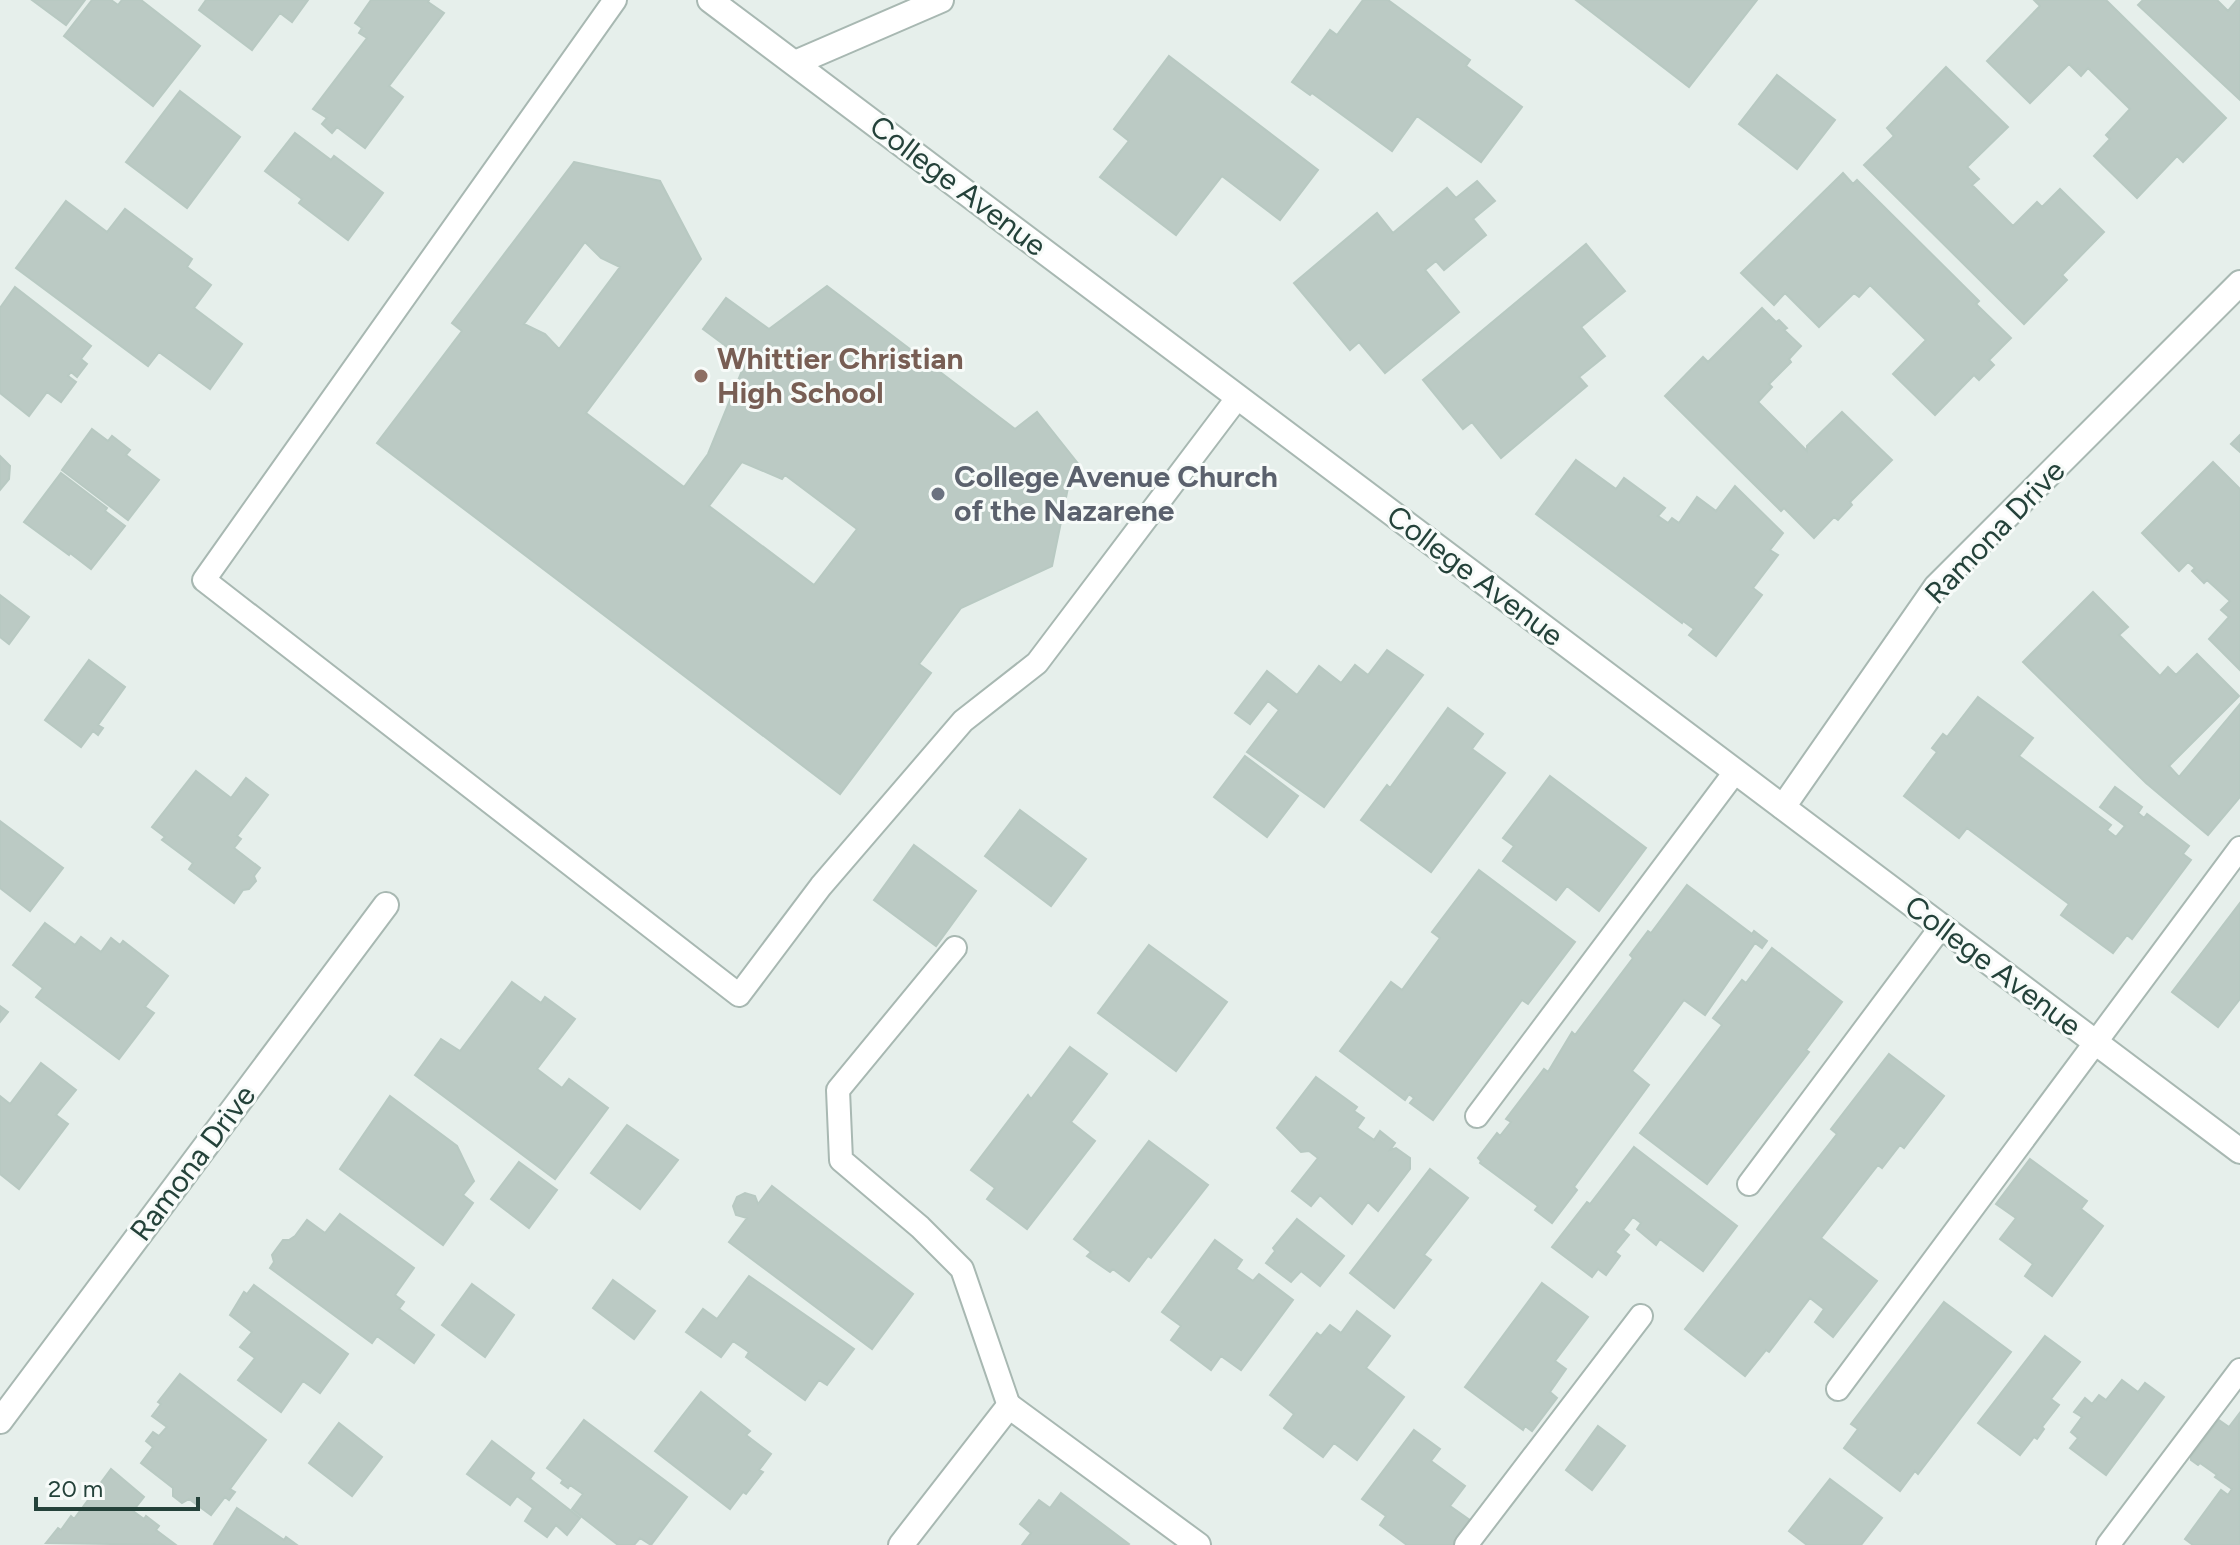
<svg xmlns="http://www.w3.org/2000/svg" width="2240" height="1545" font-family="Figtree,sans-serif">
	<rect width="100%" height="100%" fill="#e6efeb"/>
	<path fill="#bbcac4" stroke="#b8c9c2" stroke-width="2" fill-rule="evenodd" d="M32 0H85L66 25Z
		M92 0H111L118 5 122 0H141L200 46 153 106 64 36Z
		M206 0H308L292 22 280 13 252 50 199 10Z
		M371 0H429L428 2 444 13 389 86 403 97 365 148 337 127 332 133 322 124 327 118 313 109 367 38 359 33 362 28 355 23Z
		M1363 0H1388L1470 60 1466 66 1522 107 1481 162 1417 116 1392 151 1312 93 1310 95 1292 82 1330 30 1337 35Z
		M1576 0H1757L1689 87Z
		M2034 0H2106L2226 118 2183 162 2177 156 2137 198 2094 156 2110 139 2106 135 2130 109 2088 68 2081 76 2069 64 2030 103 1987 61 2040 6Z
		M2143 0H2217L2228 11 2237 0H2240V100L2138 5Z
		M1169 56 1318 170 1280 220 1222 176 1176 235 1100 177 1129 141 1114 129Z
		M1946 67 2008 127 1967 167 1979 179 1972 185 2013 226 2037 202 2042 207 2060 189 2104 232 2062 275 2067 280 2024 324 1864 165 1894 136 1887 128Z
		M1777 75 1835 120 1797 169 1739 124Z
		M180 91 240 137 187 208 126 162Z
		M295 133 331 160 334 156 383 193 348 240 299 203 302 199 265 171Z
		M574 162 660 181 701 259 586 413 684 487 708 454 746 361 703 329 726 298 769 329 827 286 1015 429 1037 412 1080 466 1071 473 1052 566 961 608 919 664 931 673 840 794 377 443 462 331 452 323ZM585 242 601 258 620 267 559 349 545 334 524 324ZM742 462 782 479 785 475 857 529 814 585 709 506Z
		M1843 173 1853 184 1857 180 1979 301 1976 304 2011 338 1989 360 1994 365 1979 380 1974 375 1935 415 1893 374 1926 340 1870 285 1859 297 1854 293 1819 327 1785 293 1774 305 1741 273Z
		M1477 181 1495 201 1473 219 1486 235 1444 270 1436 261 1425 270 1459 312 1385 373 1359 342 1350 350 1294 283 1377 213 1393 233 1447 188 1456 198Z
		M66 201 107 232 125 209 192 259 187 267 211 285 194 308 242 344 210 389 159 352 148 366 16 268Z
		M1586 244 1625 291 1581 327 1605 356 1579 377 1587 386 1501 458 1472 422 1463 429 1423 380Z
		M15 287 91 346 81 359 87 364 77 377 71 372 68 376 76 382 61 402 47 392 29 416 0 393V308Z
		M1762 308 1776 322 1779 320 1787 328 1784 330 1801 346 1789 359 1791 362 1769 384 1772 387 1758 402 1807 451V446L1842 412 1892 460 1850 502 1852 505 1838 520 1834 517 1814 538 1784 508 1781 511 1665 396 1703 357 1708 362Z
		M92 429 108 441 112 436 130 450 126 455 159 480 128 520 62 470Z
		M2240 435V452L2231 444Z
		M0 456 10 466 9 479 0 490Z
		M1576 460 1616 489 1624 478 1665 508 1658 516 1668 523 1672 518 1679 523 1697 497 1716 511 1735 486 1783 533 1770 550 1778 555 1753 588 1762 595 1716 656 1689 635 1694 629 1683 621 1682 623 1536 514Z
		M2213 462 2240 489V670L2209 639 2229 617 2221 610 2230 601 2207 580 2204 583 2192 571 2195 568 2188 562 2179 571 2142 533Z
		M61 473 107 508 105 511 125 526 91 569 70 553 69 555 24 522Z
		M2093 592 2128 627 2119 635 2160 676 2168 667 2176 675 2197 654 2239 696 2169 766 2179 777 2240 704V797L2208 835 2146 783 2023 662Z
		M0 595 29 617 9 644 0 637Z
		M1387 650 1423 675 1324 807 1247 752 1279 710 1268 701 1250 724 1235 713 1267 671 1297 695 1319 666 1341 683 1355 665 1368 675Z
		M89 660 125 687 98 725 103 728 98 735 93 731 81 747 45 720Z
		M1978 697 2033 738 2019 756 2111 825 2107 830 2116 837 2125 826 2100 807 2115 787 2142 807 2138 813 2144 818 2147 814 2189 846 2183 854 2191 860 2132 939 2127 935 2113 953 2061 915 2069 904 1967 828 1959 838 1904 796 1937 752 1932 748 1943 734 1947 737Z
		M1448 708 1483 734 1472 749 1505 773 1431 872 1361 820 1387 785 1390 788Z
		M1245 756 1298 796 1267 837 1214 797Z
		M196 771 231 798 246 778 268 795 237 836 241 839 234 848 260 868 254 876 256 881 249 889 243 890 234 903 189 869 193 863 162 840 165 837 152 827Z
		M1550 776 1646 848 1599 911 1567 886 1556 900 1503 861 1514 846 1503 838Z
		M1020 810 1086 859 1051 906 985 856Z
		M0 821 63 868 30 911 0 888Z
		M914 845 976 891 936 946 874 900Z
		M1479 870 1575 942 1528 1004 1522 1000 1433 1120 1410 1103 1414 1098 1409 1094 1405 1100 1340 1051 1391 982 1402 990 1440 938 1432 932Z
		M1687 885 1752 934 1754 931 1767 941 1762 948 1755 943 1705 1015 1684 1000 1632 1071 1649 1085 1574 1187 1577 1190 1552 1223 1535 1210 1538 1206 1480 1163 1481 1161 1478 1158 1497 1133 1500 1136 1511 1122 1506 1119 1544 1069 1548 1072 1572 1032 1575 1035 1633 958 1630 955 1648 931 1651 933Z
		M2240 903V999L2218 1027 2172 992Z
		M45 923 75 945 81 937 101 952 111 938 120 945 123 941 168 976 145 1007 154 1013 119 1059 36 997 43 988 13 965Z
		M1149 945 1227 1002 1176 1071 1098 1013Z
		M1772 948 1842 1002 1806 1050 1809 1052 1707 1184 1640 1133 1722 1025 1713 1018 1742 980 1746 983Z
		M512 982 541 1003 545 997 575 1019 537 1069 562 1088 569 1079 608 1108 555 1179 415 1075 441 1039 460 1051Z
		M0 1006 8 1012 0 1022Z
		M1070 1047 1107 1074 1071 1122 1095 1141 1027 1229 987 1199 995 1188 971 1170 1028 1095 1031 1099Z
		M1889 1054 1944 1096 1904 1148 1900 1145 1882 1168 1878 1165 1821 1238 1877 1281 1833 1337 1815 1322 1824 1309 1810 1298 1769 1352 1766 1350 1745 1376 1685 1329 1837 1134 1831 1129Z
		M41 1063 76 1090 56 1115 68 1124 19 1189 0 1174V1096L10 1104Z
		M1316 1077 1357 1107 1354 1111 1364 1118 1357 1128 1374 1140 1380 1131 1395 1143 1390 1150 1396 1148 1410 1158V1169L1378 1211 1368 1202 1352 1224 1320 1195 1311 1206 1292 1191 1318 1158 1309 1151 1301 1152 1277 1128Z
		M390 1096 457 1146 474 1181 463 1195 473 1203 443 1245 340 1169Z
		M627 1125 678 1160 640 1209 591 1173Z
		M1149 1141 1208 1185 1151 1258 1148 1256 1129 1281 1113 1269 1110 1272 1087 1256 1091 1252 1074 1239Z
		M1634 1147 1737 1226 1703 1271 1660 1239 1656 1245 1637 1229 1641 1223 1633 1217 1623 1230 1629 1235 1615 1252 1620 1256 1606 1275 1598 1269 1592 1277 1552 1247 1587 1202 1590 1204Z
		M2030 1159 2087 1201 2081 1209 2103 1226 2052 1296 2025 1276 2033 1264 2000 1239 2016 1218 1996 1204Z
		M519 1162 557 1190 529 1228 491 1199Z
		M1430 1169 1468 1198 1424 1255 1431 1260 1394 1308 1350 1273Z
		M772 1186 913 1294 872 1349 729 1242 747 1218 736 1215 733 1206 737 1197 745 1193 755 1196 758 1204Z
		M340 1214 414 1268 395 1295 404 1302 399 1309 434 1335 414 1363 377 1336 372 1343 270 1268 274 1262 272 1255 283 1240H289L295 1236 307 1220 325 1233Z
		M1297 1219 1344 1256 1320 1286 1301 1271 1291 1282 1266 1263 1275 1251 1273 1248Z
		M1215 1240 1242 1260 1236 1269 1253 1281 1259 1274 1293 1300 1241 1370 1221 1356 1211 1370 1171 1340 1181 1326 1162 1312Z
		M749 1276 854 1349 827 1385 819 1380 805 1400 746 1357 749 1352 733 1341 721 1357 686 1332 703 1309 717 1319Z
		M613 1280 655 1311 634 1339 593 1308Z
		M1542 1283 1588 1317 1555 1361 1566 1369 1550 1392 1557 1398 1532 1431 1525 1426 1523 1430 1465 1387Z
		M472 1284 514 1315 485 1357 442 1325Z
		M254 1285 348 1354 320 1393 303 1381 281 1412 238 1380 255 1358 240 1347 252 1332 230 1315 244 1292 247 1294Z
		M1944 1302 2011 1352 1918 1474 1915 1471 1900 1491 1844 1448 1858 1429 1851 1424Z
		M1357 1311 1390 1336 1366 1368 1404 1397 1357 1460 1334 1443 1323 1457 1284 1428 1294 1414 1270 1395 1317 1333 1321 1336 1330 1325 1341 1333Z
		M2045 1336 2080 1362 2051 1399 2059 1405 2042 1427 2044 1429 2037 1439 2034 1437 2020 1455 1978 1423Z
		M180 1374 266 1440 230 1489 235 1492 229 1500 225 1497 211 1515 189 1499 182 1503 173 1496V1488L141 1463 153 1447 146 1441 153 1432 159 1436 167 1427 152 1416 161 1404 158 1402Z
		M2122 1380 2138 1392 2145 1383 2164 1397 2106 1475 2070 1448 2078 1438 2071 1432 2082 1417 2074 1412 2085 1398 2092 1404 2099 1395 2106 1400Z
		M701 1392 750 1431 746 1435 771 1454 759 1470 763 1472 746 1494 743 1492 730 1509 655 1451Z
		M2239 1414 2240 1545H2193L2185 1539 2221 1490 2228 1495 2232 1489 2215 1477 2217 1475 2200 1463 2198 1465 2191 1460V1457L2219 1420 2229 1427Z
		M584 1420 687 1497 651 1545 640 1538 634 1545H618L572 1509 583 1494 570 1485 568 1488 561 1483 563 1480 547 1468Z
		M339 1423 382 1457 352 1496 309 1463Z
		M1598 1426 1625 1446 1592 1490 1566 1470Z
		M1414 1430 1440 1449 1431 1461 1465 1486 1450 1506 1474 1523 1457 1545H1407L1380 1525 1386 1516 1362 1499Z
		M492 1441 534 1473 530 1479 580 1518 567 1535 556 1525 547 1537 525 1521 533 1508 517 1496 510 1505 467 1474Z
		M111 1469 144 1497 133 1511 144 1519 146 1516 159 1526 156 1530 176 1545 46 1543 58 1528 61 1530 71 1516 74 1519Z
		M1830 1479 1882 1518 1861 1545H1807L1789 1531Z
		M1061 1493 1129 1544 1128 1545H1022L1031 1533 1020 1524 1039 1500 1050 1508Z
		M237 1508 284 1540 286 1537 297 1545H216L214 1544Z"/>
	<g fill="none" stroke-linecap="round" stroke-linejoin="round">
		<g stroke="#a8b8b2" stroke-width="26">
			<path id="service" d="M615 0 204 580 739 995 821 886 963 721 1037 663 1238 397
				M955 948 838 1090 841 1160 920 1227 962 1269 1009 1406
				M1477 1116 1735 772
				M1749 1184 1941 927
				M1838 1389 2240 848
				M1466 1545 1641 1316
				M2108 1545 2240 1370"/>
		</g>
		<g stroke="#a8b8b2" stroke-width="28">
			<path id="minor" d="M795 63 941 0
				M1783 807 1936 587 2240 283
				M0 1421 386 905
				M901 1545 1009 1406 1198 1545"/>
		</g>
		<g stroke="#a8b8b2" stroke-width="28">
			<path id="tertiary" d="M710 0 2240 1151"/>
		</g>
		<use href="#service" stroke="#fff" stroke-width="22"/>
		<use href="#minor" stroke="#fff" stroke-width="24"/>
		<use href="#tertiary" stroke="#fff" stroke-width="24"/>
	</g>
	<circle fill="#8d6e63" stroke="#f7fbf9" stroke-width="3" cx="701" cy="376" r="8"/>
	<circle fill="#6b7280" stroke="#f7fbf9" stroke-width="3" cx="938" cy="494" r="8"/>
	<g text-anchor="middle" stroke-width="6" stroke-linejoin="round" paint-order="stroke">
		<g font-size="30" fill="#24423a" stroke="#f7fbf9">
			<text transform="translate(958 186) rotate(37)" y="10">College Avenue</text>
			<text transform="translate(1995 532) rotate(-46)" y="10">Ramona Drive</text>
			<text transform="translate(1475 576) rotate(37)" y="10">College Avenue</text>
			<text transform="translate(1993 966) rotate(37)" y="10">College Avenue</text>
			<text transform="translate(193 1163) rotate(-53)" y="10">Ramona Drive</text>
		</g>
		<g font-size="30" font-weight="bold" fill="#785e54" stroke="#f7fbf9" text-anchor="start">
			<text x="717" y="369">Whittier Christian<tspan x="717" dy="34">High School</tspan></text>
		</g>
		<g font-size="30" font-weight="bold" fill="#5b616d" stroke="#f7fbf9" text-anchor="start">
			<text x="954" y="487">College Avenue Church<tspan x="954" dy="34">of the Nazarene</tspan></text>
		</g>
	</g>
	<path d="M36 1497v12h162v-12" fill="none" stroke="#24423a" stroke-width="4"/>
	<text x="48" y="1497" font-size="24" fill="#24423a" stroke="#f7fbf9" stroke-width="6" paint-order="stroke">20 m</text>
</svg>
